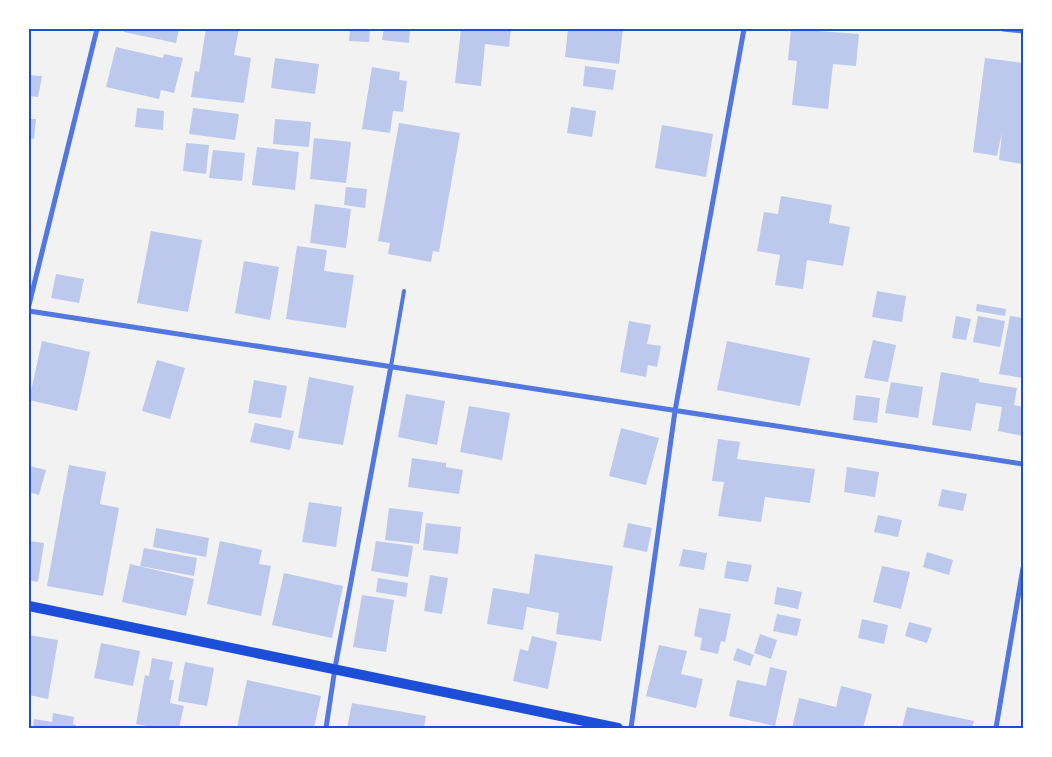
<svg xmlns="http://www.w3.org/2000/svg" width="1052" height="757" font-family="Bitter,serif">
	<rect width="100%" height="100%" fill="#f2f2f2"/>
	<path fill="#bdc9ec" d="M124 29H179L176 43 124 32Z
		M206 29H239L234 55 251 58 244 103 191 97 195 71 199 72Z
		M350 29H370L369 42 349 41Z
		M384 29H410L409 43 382 40Z
		M461 29H511L509 47 485 44 481 86 455 83Z
		M568 29H623L619 64 565 57Z
		M791 29 859 34 856 66 833 64 828 109 792 105 797 61 788 60Z
		M116 47 163 58 164 54 183 58 174 93 161 90 159 99 106 87Z
		M275 58 319 64 315 94 271 88Z
		M985 58 1023 63V164L999 160 1002 133 997 156 973 152Z
		M585 66 616 70 613 90 583 86Z
		M372 67 400 72 399 80 407 81 403 112 393 111 390 133 362 129Z
		M29 75 42 76 38 97 29 96Z
		M571 107 596 111 592 137 567 133Z
		M137 108 164 111 163 130 135 127Z
		M193 108 239 114 235 140 189 134Z
		M29 119H36L34 139 29 138Z
		M275 119 311 122 309 147 273 144Z
		M399 123 460 133 439 252 433 251 431 262 388 254 390 243 378 241Z
		M662 125 713 134 706 177 655 168Z
		M314 138 351 142 346 183 310 179Z
		M186 143 209 145 206 174 183 171Z
		M257 147 299 152 295 190 252 185Z
		M213 150 245 153 242 181 209 178Z
		M346 187 367 189 365 208 344 205Z
		M781 196 832 205 829 223 850 227 843 266 807 260 803 289 775 285 780 255 757 251 764 212 778 214Z
		M315 204 351 209 346 248 310 243Z
		M151 231 202 240 188 312 137 303Z
		M297 246 327 250 324 271 354 275 346 328 286 319Z
		M244 261 279 267 270 320 235 313Z
		M56 274 84 279 79 303 51 298Z
		M877 291 906 296 902 322 872 317Z
		M977 304 1006 309 1005 316 976 311Z
		M956 316 971 319 966 340 952 338Z
		M978 316 1005 321 1000 347 973 342Z
		M1010 316 1023 318V378L999 374Z
		M629 321 651 325 647 344 661 346 657 367 648 365 646 377 620 372Z
		M873 340 896 345 888 382 864 378Z
		M42 341 90 352 77 411 29 400Z
		M727 341 810 358 800 406 717 390Z
		M157 360 185 368 170 419 142 411Z
		M941 372 979 379V382L1017 388 1014 405 1023 407V436L998 431 1002 407 976 403 971 431 932 425Z
		M309 377 354 386 343 445 298 438Z
		M254 380 287 386 281 418 248 413Z
		M891 382 923 387 918 418 885 413Z
		M406 394 445 401 437 445 398 437Z
		M856 395 880 398 877 423 853 420Z
		M469 406 510 413 502 460 460 452Z
		M255 423 294 431 290 450 250 442Z
		M621 428 659 438 646 485 609 476Z
		M718 439 740 442 737 459 815 469 810 503 765 497 761 522 718 516 724 482 712 481Z
		M412 458 446 463V467L463 470 459 494 408 487Z
		M69 465 106 472 100 504 119 508 103 596 47 586Z
		M29 466 46 470 39 495 29 492Z
		M847 467 879 472 875 497 844 492Z
		M942 489 967 494 963 511 938 506Z
		M309 502 342 507 336 547 302 542Z
		M389 508 423 512 419 544 385 540Z
		M878 515 902 520 898 537 874 532Z
		M426 523 461 527 458 554 423 550Z
		M628 523 652 528 647 552 623 547Z
		M156 528 209 538 206 557 153 547Z
		M29 541 44 543 38 582 29 580Z
		M220 541 262 550 259 564 271 566 261 616 207 604Z
		M376 541 413 546 408 577 371 571Z
		M144 548 197 558 194 576 140 566Z
		M683 549 707 553 704 570 679 566Z
		M927 552 953 560 949 575 923 567Z
		M535 554 613 566 601 641 556 634 559 613 527 607 523 630 487 624 493 588 529 594Z
		M727 561 752 565 748 582 724 578Z
		M130 564 194 579 186 616 122 602Z
		M882 566 910 572 901 609 873 602Z
		M284 573 343 586 332 638 272 625Z
		M430 575 448 578 442 614 424 611Z
		M378 578 408 583 406 597 376 592Z
		M777 587 802 592 798 609 774 604Z
		M362 595 394 600 386 652 353 647Z
		M699 608 731 614 725 642 721 641 718 654 700 650 702 638 694 636Z
		M777 614 801 619 797 636 773 631Z
		M862 619 888 625 884 644 858 638Z
		M909 622 932 628 927 643 905 636Z
		M760 634 777 640 771 659 754 653Z
		M29 635 58 640 48 699 29 695Z
		M532 636 557 642 548 689 513 681 520 649 528 651Z
		M101 643 140 651 133 686 94 678Z
		M659 645 687 651 681 674 703 679 696 708 646 696Z
		M737 648 754 655 750 666 733 660Z
		M152 658 173 662 169 680H174L170 703 184 706 179 728 166 726 157 728 136 724 145 675 149 676Z
		M185 662 214 668 207 706 178 701Z
		M770 667 787 671 775 726 729 716 737 680 766 686Z
		M247 680 321 696 314 728H237Z
		M841 686 872 694 863 728H792L799 698 836 707Z
		M352 703 426 716 424 728H347Z
		M907 707 974 721 972 728H902Z
		M53 713 74 717 73 724 76 725V728H33L34 719 52 722Z"/>
	<g fill="none" stroke-linecap="round" stroke-linejoin="round">
		<path stroke="#5277de" stroke-width="4" d="M391 366 404 291"/>
		<path stroke="#5277de" stroke-width="5" d="M1003 29 1023 31
			M29 305 97 29
			M29 311 1023 464
			M326 728 335 668 391 366
			M631 728 675 411 744 29
			M996 728 1023 568"/>
		<path stroke="#1d4ed8" stroke-width="10" d="M29 606 618 728"/>
	</g>
	<rect width="1052" height="757" fill="none" stroke="#ffffff" stroke-width="60"/>
	<rect x="30" y="30" width="992" height="697" fill="none" stroke="#1d4ed8" stroke-width="2"/>
</svg>
